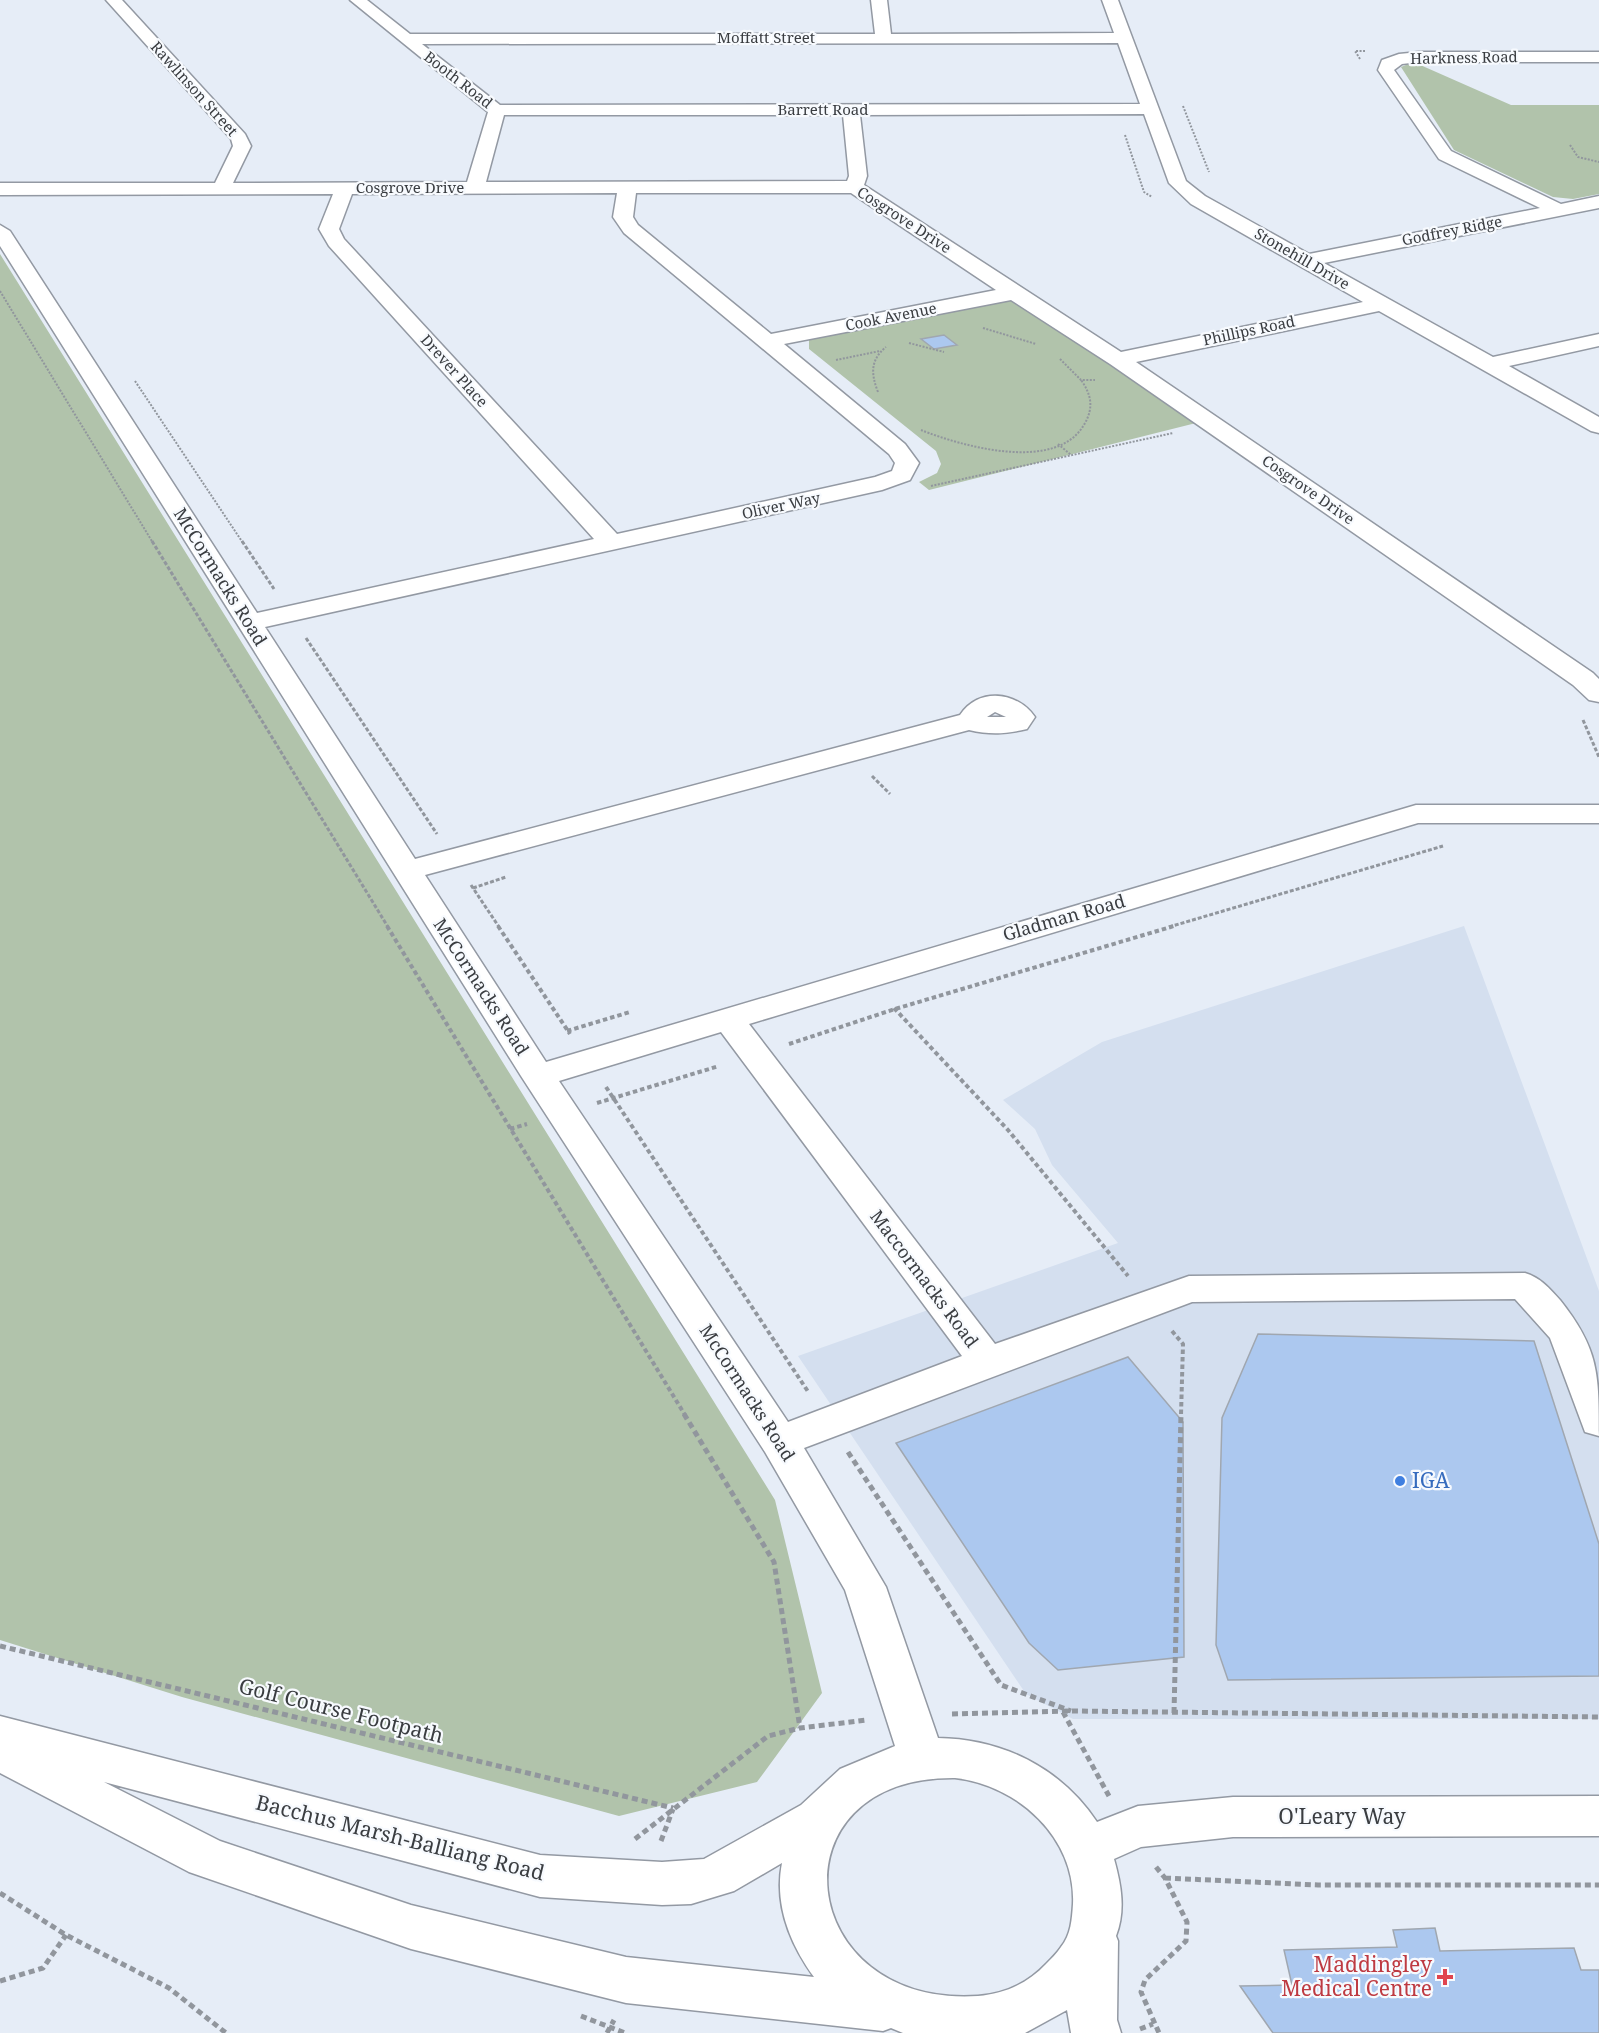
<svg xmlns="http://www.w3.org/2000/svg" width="1599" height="2033" font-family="'Noto Serif',serif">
	<rect width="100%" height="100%" fill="#e6edf7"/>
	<path fill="#d4dfef" d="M1464 926 1599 1291V1719H1073L1026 1694 798 1356 1118 1243 1052 1165 1035 1129 1003 1100 1102 1042Z"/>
	<path fill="#b1c3ab" d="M1411 63 1418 64 1511 105H1599V194L1573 199 1553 197 1454 150 1401 67Z
		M0 254 775 1500 822 1693 757 1782 619 1816 182 1697 0 1640Z
		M995 300H1014L1200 422 929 490 919 482 937 473 941 464 936 451 809 349V340L815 337Z"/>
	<path fill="#acc8ef" stroke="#a0a7b0" stroke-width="1.5" d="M944 335 957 345 934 349 921 339Z
		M1258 1334 1534 1341 1599 1544V1676L1228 1680 1216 1645 1222 1418Z
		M1128 1357 1183 1422 1184 1657 1058 1670 1029 1643 896 1443Z
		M1435 1928 1440 1951 1574 1948 1581 1970H1599V2033H1273L1240 1986 1292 1985 1284 1950 1397 1947 1393 1930Z"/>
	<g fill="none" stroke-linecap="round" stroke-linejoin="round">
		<g stroke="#9399a3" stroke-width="3">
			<path id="minor" d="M106 0H122L245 134 251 146 233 183 467 182 488 112 350 0H367L410 34H875L871 0H887L891 34 1114 33 1102 0H1118L1186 181 1205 196 1309 254 1540 208 1439 159 1378 70 1382 60 1399 54 1419 52H1599V62H1419L1402 64 1394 70 1451 151 1561 204 1599 196V208L1324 263 1493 357 1599 334V346L1509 366 1599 417V433L1591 431 1379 311 1136 362 1593 673 1599 679V702L1589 700 1573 685 1110 364 1011 300 784 344 905 444 919 463 910 480 882 490 265 627 415 859 960 715C978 687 1017 691 1035 717L1027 729C1006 734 990 735 969 730L425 875 546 1062 1416 805H1599V823H1418L749 1024 995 1344 1189 1276 1525 1273C1541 1278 1549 1288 1560 1300 1599 1349 1599 1374 1599 1436L1585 1432 1550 1338 1515 1299 1192 1302 804 1448 886 1587 938 1738C1003 1739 1061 1768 1097 1822L1138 1806 1233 1797 1599 1796V1836L1233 1837 1141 1847 1114 1859C1121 1884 1126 1910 1116 1936L1118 1941 1117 2020 1121 2033H1071L1067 2010 1025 2033H903L891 2028 883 2031 626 2003 411 1949 189 1872 0 1773V1716L540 1855 662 1862 704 1859 801 1805 840 1769 895 1746 845 1590 765 1452 521 1076 0 246V225L10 231 257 613 594 539 329 246 319 229 333 194 0 195V183H215L233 146 231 139ZM1118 43 1140 104 500 105 422 44ZM1144 114 1169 183 1191 204 1363 302 1121 352 864 185 867 176 860 115ZM504 115H843L849 176 847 181 486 182ZM617 193 613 217 624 233 889 454 895 463 892 471 875 477 617 534 344 239 339 229 352 194ZM636 193H851L996 290 771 334 638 225 633 217ZM995 712 1006 717H987ZM721 1032 962 1356 788 1422 559 1081ZM955 1778C1018 1785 1076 1838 1073 1904 1072 1919 1071 1935 1061 1947 1057 1953 1051 1959 1046 1964 1028 1983 1005 1994 978 1996 794 2008 769 1776 955 1778ZM104 1782 540 1897 662 1905 691 1904 734 1891 782 1863C774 1904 790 1944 814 1977L626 1957 411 1905 220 1841Z"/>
		</g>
		<path stroke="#91969d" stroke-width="2" stroke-dasharray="2 1.5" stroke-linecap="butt" d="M1360 59 1355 51H1365
			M1183 106 1209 172
			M1125 135 1144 192 1152 197
			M1570 145 1578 157 1599 162
			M0 291 153 543
			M983 328 1036 344
			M909 343 944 352
			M1060 359 1081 380H1095
			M836 360 880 351
			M135 381 243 543
			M878 392C871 374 870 360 886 347
			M921 430C961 446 1058 474 1085 423 1094 407 1091 394 1081 380
			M1058 444 1071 455
			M931 486 1173 433"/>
		<path stroke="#91969d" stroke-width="3" stroke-dasharray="4 2" stroke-linecap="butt" d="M152 541 388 927
			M242 541 274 589
			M306 638 437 834
			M1583 720 1599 757
			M872 776 890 794
			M471 885 499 927
			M473 888 506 877
			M1169 927 1443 846"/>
		<path stroke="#91969d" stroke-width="4" stroke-dasharray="4.5 3" stroke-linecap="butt" d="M387 926 685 1415
			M498 926 570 1034
			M894 1008 1008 1130 1128 1276
			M567 1031 630 1012
			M789 1044 895 1009 1174 926
			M606 1087 809 1393
			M597 1103 719 1066
			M510 1129 527 1124
			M1172 1331 1183 1344 1181 1415"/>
		<path stroke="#91969d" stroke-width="5" stroke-dasharray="6 4" stroke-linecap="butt" d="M684 1414 774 1562 800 1728
			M848 1452 1001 1685 1071 1711
			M0 1646 673 1808
			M1063 1712 1109 1796
			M1174 1713 1181 1414
			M952 1714 1071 1711 1599 1717
			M635 1839 768 1736 800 1728 867 1720
			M661 1841 673 1809
			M1156 1867 1165 1878 1187 1922 1186 1941 1145 1980 1141 1992 1159 2033
			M1165 1878 1318 1885H1599
			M0 1893 66 1935 169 1988 226 2033
			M0 1981 43 1968 66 1935
			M581 2016 625 2033
			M1140 2029 1153 2024
			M607 2033 614 2020"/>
		<use href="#minor" fill="#fff" fill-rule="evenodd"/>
	</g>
	<circle fill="#3f7fe0" stroke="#f7fafe" stroke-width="2" cx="1400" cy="1481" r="6"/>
	<path fill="#e0444e" stroke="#f7fafe" stroke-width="2" d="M1442 1968h6v6h6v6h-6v6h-6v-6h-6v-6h6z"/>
	<g text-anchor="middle" stroke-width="4.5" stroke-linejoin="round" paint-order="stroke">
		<g font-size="15" fill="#3a3d41" stroke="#f7fafe">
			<text x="766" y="43">Moffatt Street</text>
			<text transform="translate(1464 58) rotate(-1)" y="5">Harkness Road</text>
			<text transform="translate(458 80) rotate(38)" y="5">Booth Road</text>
			<text transform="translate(194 89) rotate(48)" y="5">Rawlinson Street</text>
			<text x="823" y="115">Barrett Road</text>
			<text x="410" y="193">Cosgrove Drive</text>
			<text transform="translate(904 220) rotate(33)" y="5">Cosgrove Drive</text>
			<text transform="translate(1452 231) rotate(-11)" y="5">Godfrey Ridge</text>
			<text transform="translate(1302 259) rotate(30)" y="5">Stonehill Drive</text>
			<text transform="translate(891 317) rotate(-11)" y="5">Cook Avenue</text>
			<text transform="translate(1249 331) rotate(-12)" y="5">Phillips Road</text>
			<text transform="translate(454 371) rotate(48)" y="5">Drever Place</text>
			<text transform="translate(1308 490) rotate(35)" y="5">Cosgrove Drive</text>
			<text transform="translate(781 506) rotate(-12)" y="5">Oliver Way</text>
		</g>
		<g font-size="18" fill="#3a3d41" stroke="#f7fafe">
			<text transform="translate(220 577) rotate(58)" y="6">McCormacks Road</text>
			<text transform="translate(1064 918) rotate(-16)" y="6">Gladman Road</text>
			<text transform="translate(481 987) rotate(57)" y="6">McCormacks Road</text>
			<text transform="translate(924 1279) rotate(53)" y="6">Maccormacks Road</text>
			<text transform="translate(747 1393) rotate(57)" y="6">McCormacks Road</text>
		</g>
		<g font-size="21" fill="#366cbe" stroke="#f7fafe" text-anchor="start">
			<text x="1412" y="1488">IGA</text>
		</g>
		<g font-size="21" fill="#3a3d41" stroke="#f7fafe">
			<text transform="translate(341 1711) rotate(14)" y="7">Golf Course Footpath</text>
			<text x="1342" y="1824">O'Leary Way</text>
			<text transform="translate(400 1838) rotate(14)" y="7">Bacchus Marsh-Balliang Road</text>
		</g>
		<g font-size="21" fill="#be3a42" stroke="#f7fafe" text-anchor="end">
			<text x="1432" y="1972">Maddingley<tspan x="1432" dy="24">Medical Centre</tspan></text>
		</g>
	</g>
</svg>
